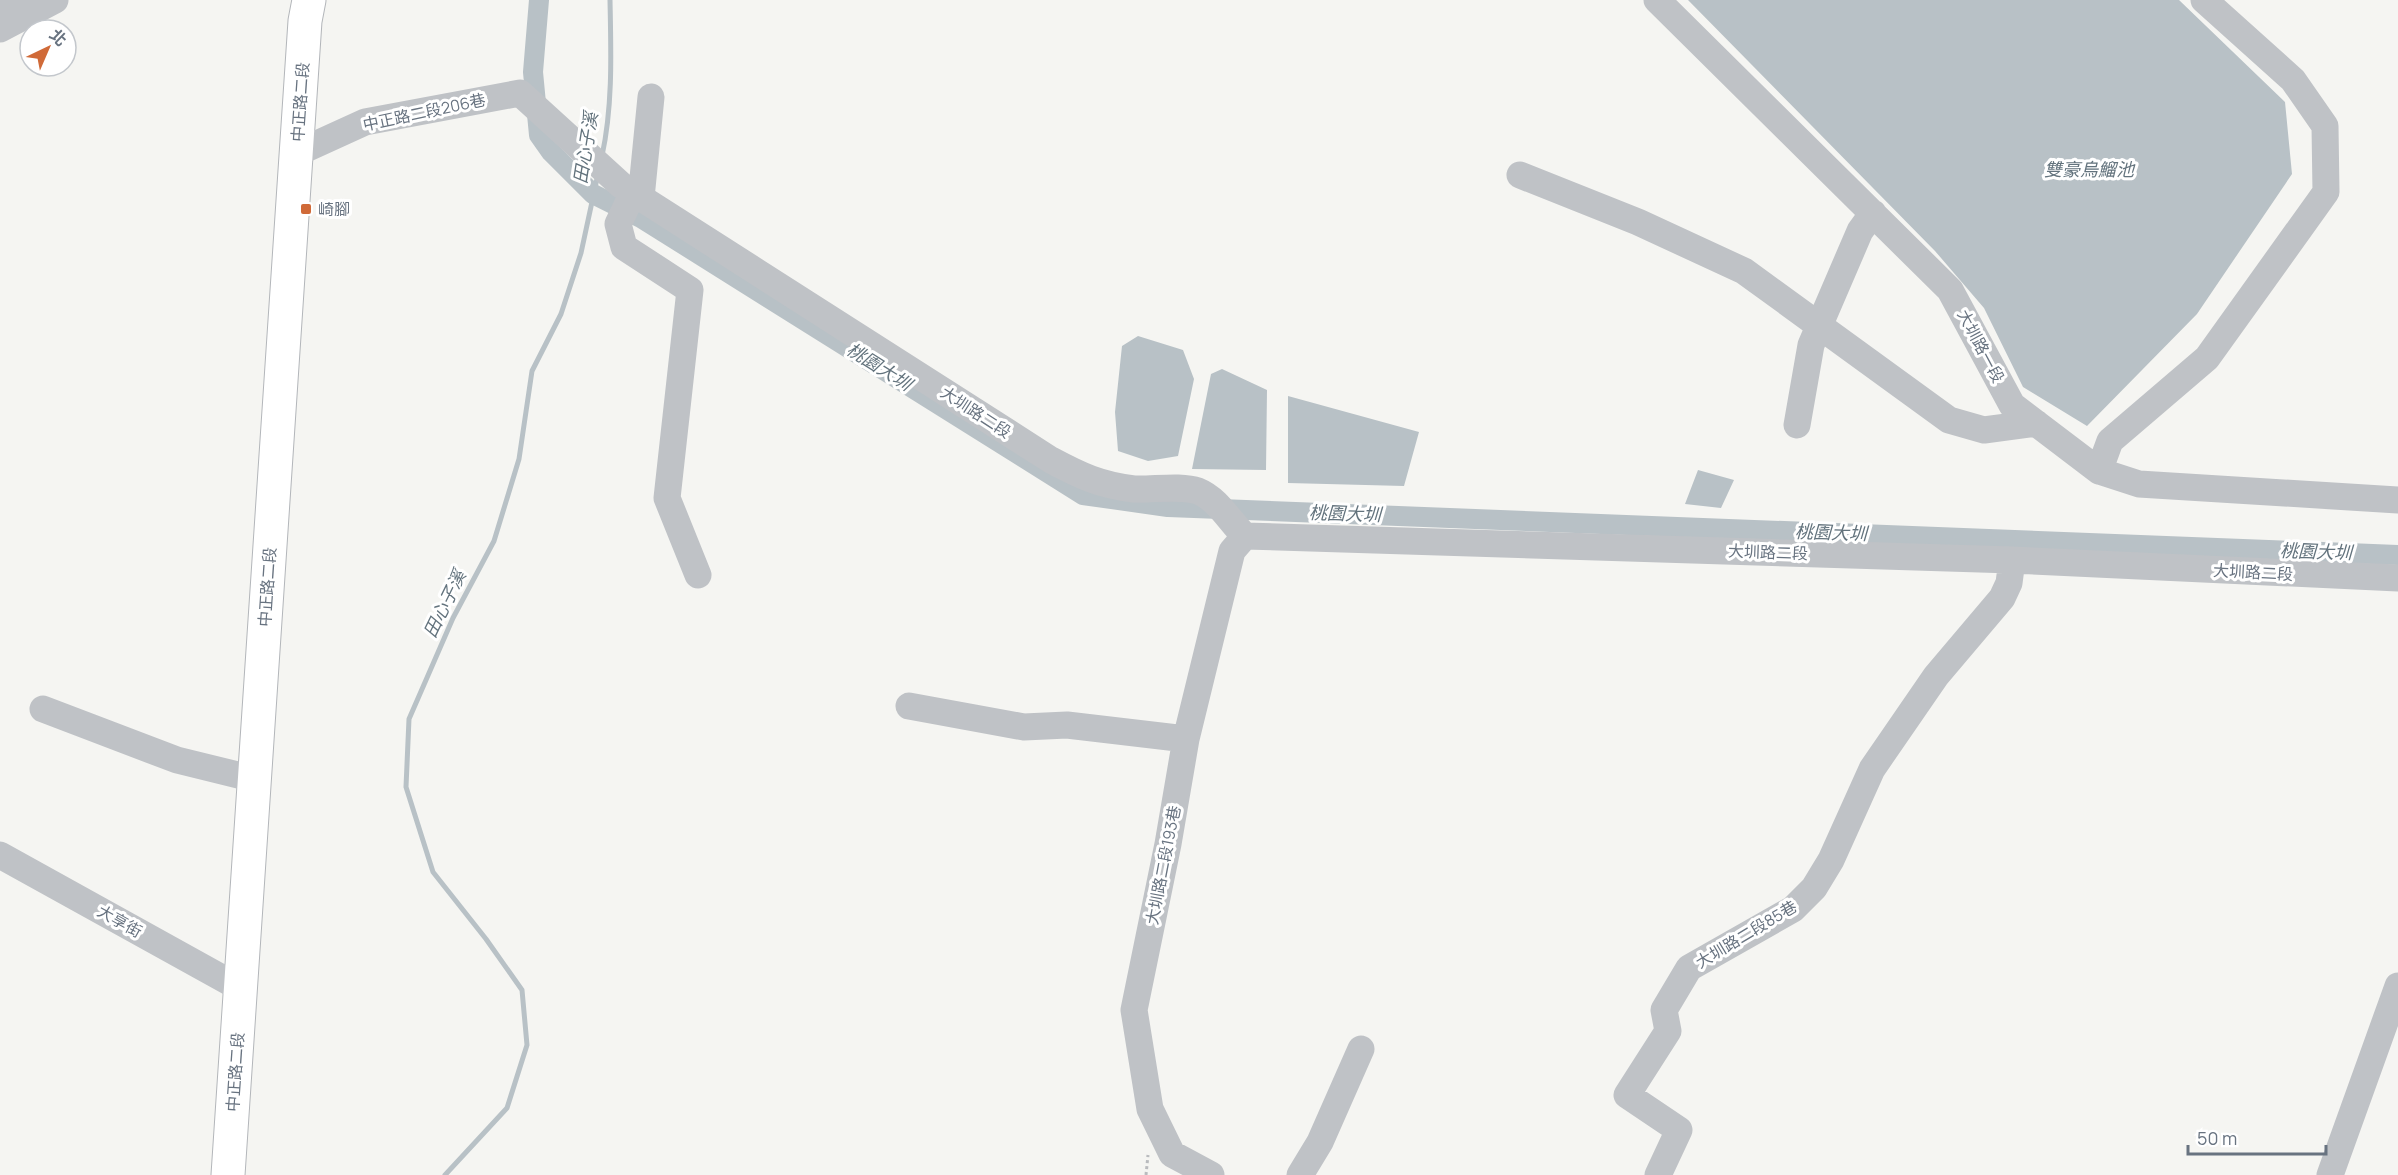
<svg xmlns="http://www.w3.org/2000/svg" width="2398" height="1175" font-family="Manrope,'Noto Sans TC',sans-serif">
	<rect width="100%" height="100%" fill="#f5f5f2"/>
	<path fill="#b8c1c6" d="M1688 0H2179L2285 102 2292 174 2197 314 2087 426 2023 387 1984 308 1935 251Z
		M1138 336 1183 350 1194 379 1178 456 1148 461 1118 451 1115 412 1122 346Z
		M1222 369 1267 390 1266 470 1192 469 1211 374Z
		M1288 396 1419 432 1404 486 1288 483Z
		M1698 470 1734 480 1721 508 1685 504Z"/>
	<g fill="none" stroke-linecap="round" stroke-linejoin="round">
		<path stroke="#b8c1c6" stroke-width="5" d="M602 156C613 105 611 52 610 0
			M445 1175 507 1108 527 1045 522 990 486 939 433 872 406 787 409 719 453 618 494 541 519 459 532 371 561 314 581 253 598 174"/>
		<path stroke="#b8c1c6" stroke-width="20" d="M539 0 533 72 539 135 551 152 593 194 641 218 1083 495 1168 507 2398 555"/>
		<g stroke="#b3b6ba" stroke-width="35">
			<path id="major" d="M228 1175 305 21 309 0"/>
		</g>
		<path stroke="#b9bbbe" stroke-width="3" stroke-dasharray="3 3" stroke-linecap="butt" d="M1146 1175 1148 1155"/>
		<path stroke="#bfc2c6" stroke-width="27" d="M1657 0 1950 290 2012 405 2099 471 2139 484 2398 500
			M0 6 15 0
			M0 29 55 0
			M297 153 365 122 520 93 621 185 1051 460C1081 476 1100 485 1134 489 1152 490 1181 485 1198 491 1218 499 1230 522 1245 536
			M1520 175 1638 222 1744 271 1949 420 1984 430 2036 423
			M633 193 618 224 624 247 690 290 667 498 698 575
			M641 198 651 97
			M1797 425 1811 345 1860 231 1873 213
			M2099 471 2110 441 2207 358 2326 192 2325 126 2293 80 2204 0
			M1245 536 2012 560 2398 578
			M909 706 1024 727 1067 725 1186 739
			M43 709 177 760 254 779
			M0 855 240 988
			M1211 1175 1172 1154 1150 1109 1134 1010 1168 844 1186 739 1232 551 1245 536
			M1300 1175 1320 1142 1361 1049
			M1658 1175 1679 1130 1627 1095 1668 1031 1664 1010 1689 968 1793 909 1814 888 1831 860 1872 769 1936 676 2002 598 2009 583 2012 560
			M2330 1175 2398 986"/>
		<use href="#major" stroke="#fff" stroke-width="33"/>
	</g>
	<rect fill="#d06a38" stroke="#fff" stroke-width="2" x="300" y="203" width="12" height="12" rx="3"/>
	<g text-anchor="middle" stroke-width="6" stroke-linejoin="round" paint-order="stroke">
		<g font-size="16" fill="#687380" stroke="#fff">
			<text transform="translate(300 102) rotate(-86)" y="6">中正路二段</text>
			<text transform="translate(424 112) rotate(-12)" y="6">中正路二段206巷</text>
			<text transform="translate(1981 346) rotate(62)" y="6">大圳路一段</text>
			<text transform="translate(976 412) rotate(33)" y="6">大圳路二段</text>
			<text transform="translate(1768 552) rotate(2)" y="6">大圳路二段</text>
			<text transform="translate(2253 572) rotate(3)" y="6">大圳路二段</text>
			<text transform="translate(267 587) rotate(-86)" y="6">中正路二段</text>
			<text transform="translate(1163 865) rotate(-79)" y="6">大圳路二段193巷</text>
			<text transform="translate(120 921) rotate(29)" y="6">大享街</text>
			<text transform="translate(1746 934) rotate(-31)" y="6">大圳路二段85巷</text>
			<text transform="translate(235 1072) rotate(-86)" y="6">中正路二段</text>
		</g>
		<g font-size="16" fill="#687380" stroke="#fff" text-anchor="start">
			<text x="318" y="215">崎腳</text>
		</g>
		<g font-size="18" font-style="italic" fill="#63737d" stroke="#fff">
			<text transform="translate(586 148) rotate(-81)" y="6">田心子溪</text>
			<text x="2089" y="176">雙豪烏鰡池</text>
			<text transform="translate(879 367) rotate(32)" y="6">桃園大圳</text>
			<text transform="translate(1345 514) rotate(2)" y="6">桃園大圳</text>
			<text transform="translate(1831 533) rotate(2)" y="6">桃園大圳</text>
			<text transform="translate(2316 552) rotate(2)" y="6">桃園大圳</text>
			<text transform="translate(445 604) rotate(-64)" y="6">田心子溪</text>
		</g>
	</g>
	<g transform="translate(48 48) rotate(44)"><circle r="28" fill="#ffffff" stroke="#c3c7cc" stroke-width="1.5"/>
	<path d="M0-4.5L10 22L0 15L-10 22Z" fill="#d06a38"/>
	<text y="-9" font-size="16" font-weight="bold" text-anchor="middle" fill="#687380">北</text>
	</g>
	<path d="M2188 1145v9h138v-9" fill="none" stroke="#687380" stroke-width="3"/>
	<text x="2197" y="1145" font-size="18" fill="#687380" stroke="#ffffff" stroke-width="4.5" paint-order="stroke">50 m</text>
</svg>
